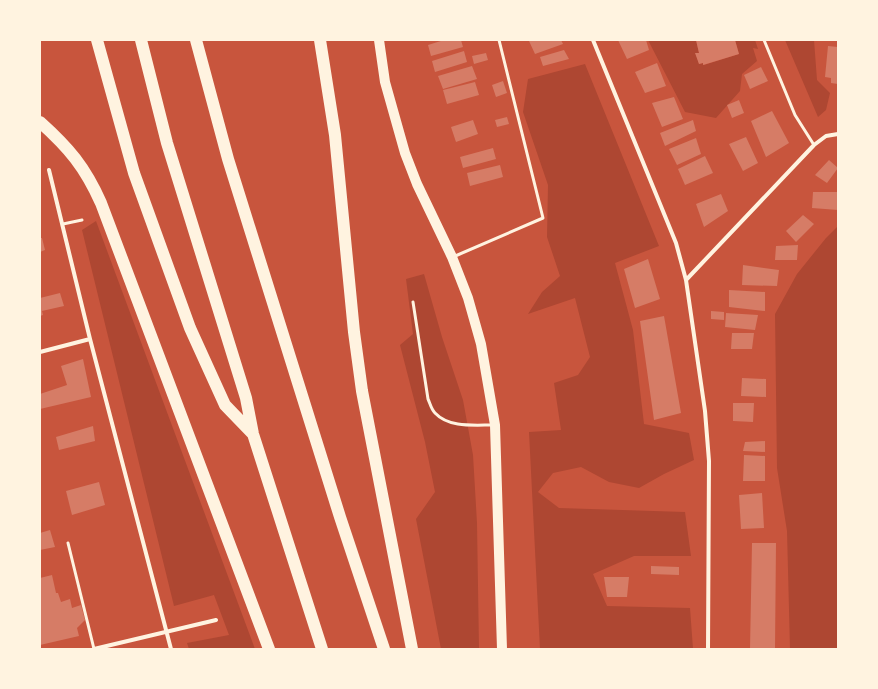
<svg xmlns="http://www.w3.org/2000/svg" width="878" height="689" font-family="'Nunito Sans',sans-serif">
	<rect width="100%" height="100%" fill="#c8553d"/>
	<path fill="#ae4732" d="M648 40H696L699 53 696 54 699 64 703 63 704 65 739 54 735 40H755L758 49 753 48 757 61 742 74 740 91 716 118 685 112Z
		M785 40H814L817 80 830 93 826 110 818 117Z
		M585 64 659 246 615 263 633 330 644 424 689 433 694 460 664 474 639 488 609 482 581 467 553 473 538 492 559 508 685 512 691 556H634L593 574 607 606 690 608 693 649H540L529 432 561 430 554 383 578 375 590 357 575 298 528 314 542 292 560 276 547 237 548 185 523 112 528 79Z
		M96 221 255 649H189L187 643 229 635 214 595 174 606 82 230Z
		M838 226V649H790L787 531 777 468 775 314 797 274 826 238Z
		M424 274 442 337 463 400 473 455 477 523 479 649H441L416 519 435 492 425 442 400 345 413 334 406 279Z"/>
	<path fill="#d67c66" d="M444 40H461L463 47 431 56 428 45Z
		M532 40H561L563 44 535 54 529 41Z
		M618 40H646L649 50 627 59Z
		M696 40H735L739 54 703 65V63L699 64 695 53H699Z
		M828 46 838 47V84L831 83V78L825 77Z
		M564 50 569 59 543 66 540 57Z
		M464 51 467 62 435 72 432 61Z
		M486 53 488 60 474 64 472 56Z
		M657 63 666 86 645 93 635 72Z
		M472 66 477 79 443 89 438 76Z
		M761 67 768 81 750 89 744 75Z
		M503 81 507 93 496 97 492 85Z
		M475 82 479 95 447 104 443 90Z
		M674 97 683 119 662 127 652 103Z
		M739 100 744 113 732 118 727 105Z
		M772 111 789 143 766 157 751 121Z
		M507 117 509 124 497 127 495 120Z
		M473 120 478 134 456 142 451 127Z
		M693 120 696 131 665 146 660 133Z
		M746 137 758 163 743 171 729 144Z
		M696 138 701 154 677 165 669 149Z
		M493 148 496 159 463 168 460 157Z
		M705 156 713 173 685 185 678 169Z
		M829 160 838 168 827 183 815 175Z
		M500 165 503 177 470 186 467 173Z
		M813 192H838V210L812 208Z
		M721 194 728 211 704 227 696 204Z
		M803 215 814 224 796 242 786 231Z
		M40 238H42L45 250 40 252Z
		M798 245 797 260H775L776 246Z
		M648 259 660 299 635 308 624 269Z
		M743 265 779 270 777 286 742 285Z
		M729 290 765 292V311L729 307Z
		M60 293 64 306 42 311 43 315 40 316V298Z
		M711 311 724 312V320L711 319Z
		M726 313 758 315 755 330 725 327Z
		M664 316 681 413 654 420 640 321Z
		M732 333H754L752 349H731Z
		M83 359 91 397 40 409V394L67 385 61 366Z
		M742 378 766 379V397L741 396Z
		M733 403H754L753 422 733 421Z
		M93 426 95 441 59 450 56 437Z
		M765 441V452L743 451 745 442Z
		M744 455 765 456V481H743Z
		M99 482 105 505 72 515 66 491Z
		M762 493 764 528 741 529 739 495Z
		M50 530 55 547 40 550V533Z
		M752 543H776L775 649H750Z
		M651 566 679 567V575L651 574Z
		M52 575 56 593H58L61 602 70 599 72 608 81 605 85 620 77 628 79 636 40 645V578Z
		M604 577H629L627 597H607Z"/>
	<g fill="none" stroke-linecap="round" stroke-linejoin="round">
		<path stroke="#fff3e0" stroke-width="3" d="M764 40 795 115 814 145
			M63 224 82 220
			M453 257 543 218 499 40
			M413 302 428 399C430 403 431 409 435 413 449 428 474 425 493 425
			M68 543 94 649"/>
		<path stroke="#fff3e0" stroke-width="4" d="M593 40 676 243 686 280 705 411 709 461 708 649
			M49 170 90 339 171 649
			M686 280 814 145 826 136 838 134
			M40 352 90 339
			M94 649 216 620"/>
		<path stroke="#fff3e0" stroke-width="10" d="M379 40 385 82 405 153 417 184 452 257 468 298 481 344 495 425 502 649"/>
		<path stroke="#fff3e0" stroke-width="12" d="M97 40 134 173 190 328 225 405 253 434
			M141 40 167 143 246 398 253 434 322 649
			M196 40 228 159 340 517 384 649
			M320 40 335 135 354 332 362 391 412 649
			M40 122C69 148 85 167 101 203L269 649"/>
	</g>
	<rect width="878" height="689" fill="none" stroke="#fff3e0" stroke-width="82"/>
</svg>
